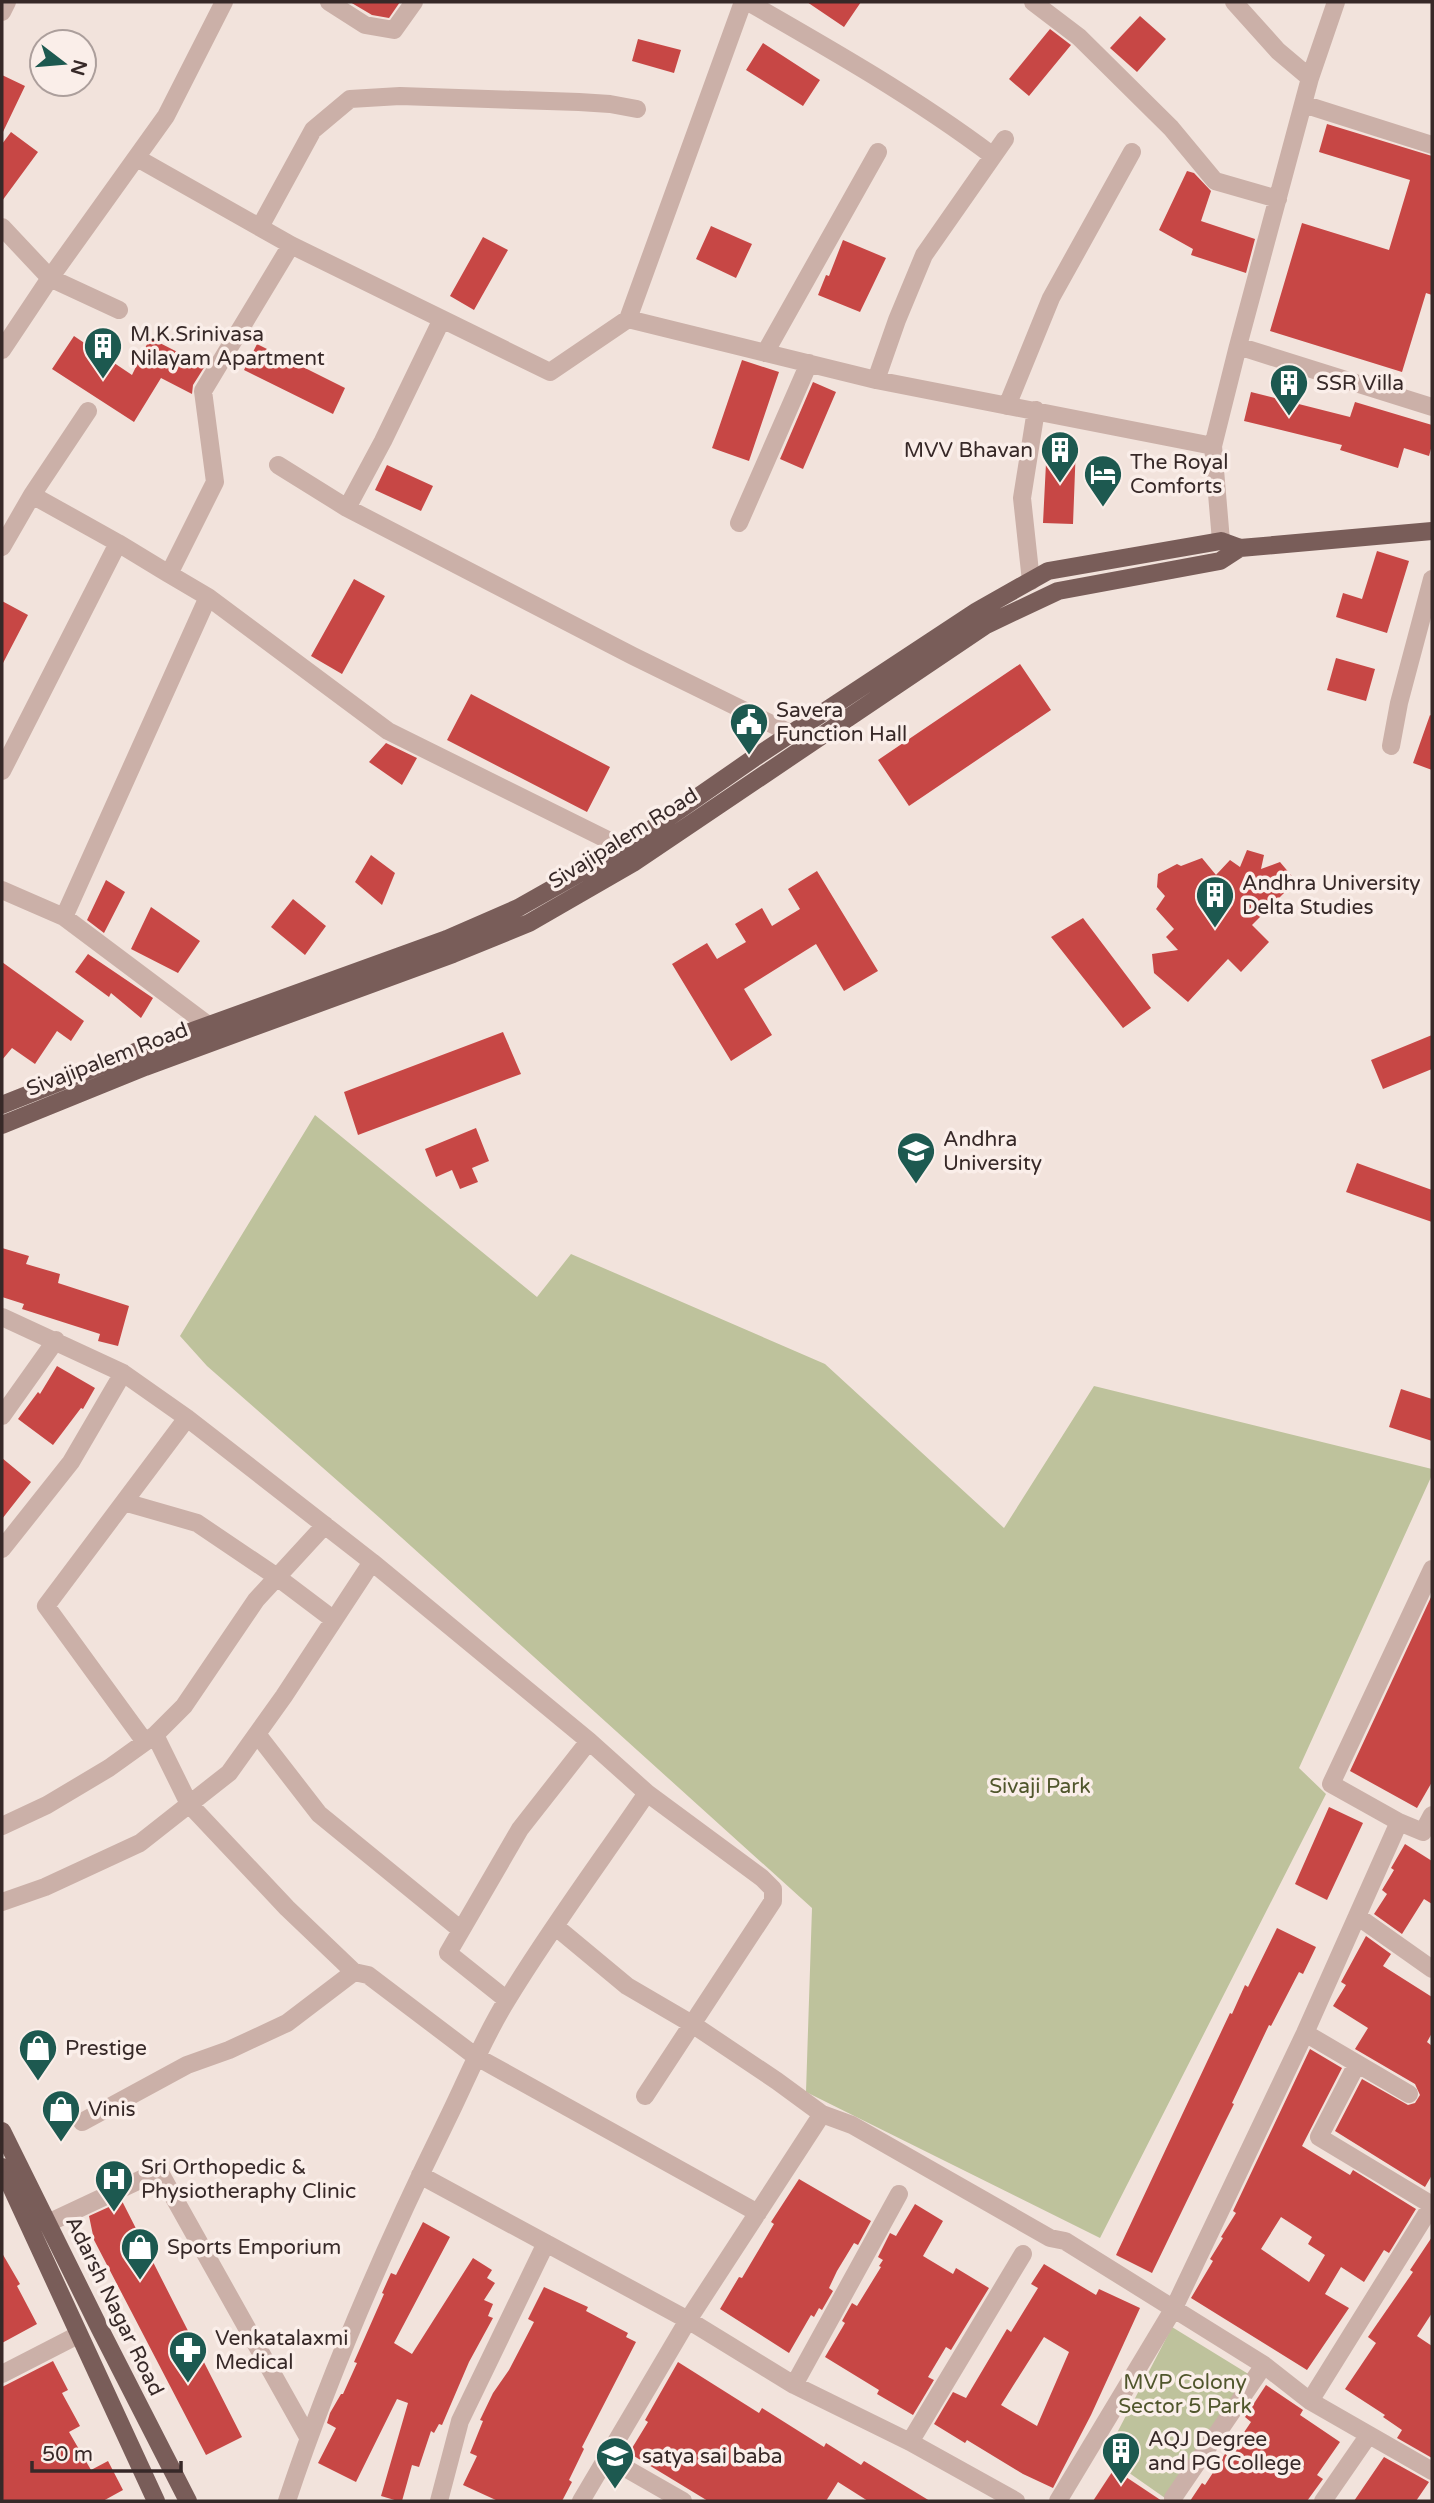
<svg xmlns="http://www.w3.org/2000/svg" width="1434" height="2503" font-family="'Varela Round',sans-serif">
	<rect width="100%" height="100%" fill="#f2e3dc"/>
	<path fill="#bec29c" d="M315 1115 537 1297 571 1254 825 1364 1004 1528 1094 1386 1432 1469V1475L1299 1768 1326 1794 1100 2238 806 2092 812 1908 381 1519 207 1366 180 1336Z
		M1172 2327 1250 2375 1165 2498 1105 2456Z"/>
	<path fill="#c74745" fill-rule="evenodd" d="M350 2H400L389 18 372 15Z
		M807 2H861L844 27Z
		M1140 16 1166 39 1137 72 1110 48Z
		M1050 29 1071 45 1029 96 1009 79Z
		M638 39 681 50 674 73 632 61Z
		M763 43 820 80 803 106 746 70Z
		M2 75 25 86 2 134Z
		M1327 124 1432 156V295L1426 293 1402 372 1270 331 1302 223 1389 250 1410 180 1319 152Z
		M11 132 38 152 2 201V144Z
		M1187 171 1194 173 1211 191 1201 221 1255 239 1246 273 1191 255 1193 249 1159 230Z
		M711 226 752 244 736 278 696 259Z
		M483 237 508 250 474 310 450 296Z
		M843 240 886 258 860 312 818 295 826 275 829 276Z
		M74 336 132 375 150 338 205 366 193 385 192 394 161 378 134 422 52 369Z
		M257 344 345 388 333 414 244 370Z
		M742 360 779 372 749 461 712 448Z
		M813 382 836 392 803 469 780 459Z
		M1251 392 1350 417 1355 402 1432 425V445L1429 456 1404 448 1398 468 1340 450 1342 445 1244 421Z
		M1047 443 1076 445 1073 524 1043 523Z
		M387 465 433 486 421 511 375 490Z
		M1377 551 1409 561 1387 633 1336 617 1343 593 1362 599Z
		M354 579 385 596 342 674 311 656Z
		M2 601 28 615 2 665Z
		M1336 658 1375 669 1366 701 1327 690Z
		M1020 664 1051 710 909 806 878 760Z
		M471 694 610 767 587 812 447 740Z
		M1430 715 1432 716V770L1413 763Z
		M386 743 417 758 402 785 369 762Z
		M1247 850 1264 855 1261 869 1280 862 1296 881 1252 925 1269 942 1241 972 1228 959 1188 1002 1154 973 1152 954 1178 950 1166 937 1174 929 1156 909 1165 896 1157 887 1158 874 1177 864 1181 866 1202 858 1216 875 1230 860 1240 867Z
		M371 855 395 873 382 905 355 882Z
		M817 871 878 971 844 991 816 944 744 989 772 1035 731 1061 672 964 707 943 717 959 746 942 735 924 762 908 772 926 800 909 788 889Z
		M106 880 125 892 104 933 87 920Z
		M293 899 326 926 305 955 271 927Z
		M151 907 200 941 178 973 131 949Z
		M1083 918 1151 1008 1123 1028 1051 937Z
		M88 954 153 998 141 1018 111 993 109 997 75 972Z
		M2 962 84 1021 71 1041 57 1031 35 1064 12 1048 2 1060Z
		M503 1032 521 1074 358 1135 344 1092Z
		M1432 1035V1069L1383 1089 1371 1060Z
		M476 1128 489 1161 472 1168 478 1182 460 1189 452 1170 436 1177 425 1149Z
		M1357 1163 1432 1190V1222L1346 1192Z
		M2 1248 29 1256 26 1264 60 1274 58 1283 129 1306 118 1346 98 1341 100 1334 22 1309 24 1304 2 1297Z
		M57 1366 95 1388 83 1409 81 1408 53 1445 18 1419 38 1392 40 1394Z
		M1401 1389 1432 1399V1441L1389 1427Z
		M2 1458 31 1482 2 1519Z
		M1432 1595V1782L1417 1808 1350 1771Z
		M1329 1807 1363 1823 1327 1900 1295 1884Z
		M1405 1844 1432 1861V1904L1424 1899 1402 1934 1374 1914 1387 1894 1382 1890 1394 1870 1391 1868Z
		M1277 1928 1316 1947 1303 1974 1299 1972 1271 2026 1269 2025 1232 2103 1234 2104 1225 2122 1152 2273 1116 2255 1230 2013 1232 2014 1245 1985 1248 1987Z
		M1366 1936 1391 1954 1383 1966 1432 1997V2033L1427 2042 1432 2046V2175L1425 2187 1335 2131 1362 2079 1408 2105 1415 2103 1420 2095 1415 2084 1355 2049 1368 2028 1333 2006 1346 1985 1341 1982Z
		M1310 2049 1342 2068 1302 2146 1350 2175 1353 2170 1416 2209 1389 2253 1384 2250 1364 2282 1341 2267 1325 2294 1349 2308 1307 2370 1191 2298 1213 2261 1210 2259 1223 2238 1221 2237 1236 2213 1233 2211ZM1281 2217 1312 2237 1308 2244 1325 2255 1309 2282 1261 2249Z
		M799 2179 871 2221 858 2245 854 2243 837 2271 829 2288 833 2291 822 2310 819 2308 814 2317 811 2315 789 2353 720 2309 739 2277 742 2278 774 2224 771 2222Z
		M122 2201 242 2437 206 2455 94 2240 89 2216Z
		M915 2204 943 2221 923 2256 953 2274 956 2268 989 2288 951 2350 946 2347 928 2377 934 2380 913 2415 877 2394 879 2390 825 2357 845 2323 842 2321 852 2303 857 2306 881 2267 879 2266 883 2260 878 2257 890 2233 896 2236Z
		M423 2222 450 2237 394 2343 412 2354 473 2258 492 2270 487 2278 495 2283 484 2300 493 2304 488 2316 493 2318 469 2362 442 2425 439 2424 434 2433 431 2431 419 2467 412 2465 402 2501H398L381 2496 408 2403 397 2399 356 2482 318 2463 336 2428 327 2423 330 2413 341 2394H343L357 2363 354 2362 384 2294 382 2293 391 2273 396 2275Z
		M1432 2237V2313L1417 2336 1432 2346V2458L1397 2438 1402 2430 1383 2417 1385 2415 1345 2389 1376 2343 1368 2337 1413 2272 1410 2270Z
		M2 2253 20 2284 17 2286 37 2324 2 2343Z
		M1044 2264 1096 2295 1099 2289 1140 2308 1091 2415 1053 2488 1023 2474 967 2440 965 2443 934 2424 953 2392 966 2398 1007 2329 1011 2332 1038 2288 1031 2284ZM1044 2337 1069 2352 1037 2426 1001 2405Z
		M544 2287 588 2307 586 2311 628 2333 626 2337 636 2342 582 2447 584 2449 569 2480 572 2482 562 2501H498L463 2485 477 2456 470 2453 483 2421 480 2420 493 2393 509 2370 534 2322 528 2319Z
		M53 2361 68 2390 62 2393 80 2426 69 2432 91 2470 108 2461 123 2490 103 2501H2V2387Z
		M678 2362 759 2413 762 2408 824 2447 826 2443 861 2465 864 2461 930 2501H868L838 2482 826 2501H708L629 2453 648 2422 645 2420Z
		M1266 2385 1303 2410 1300 2415 1340 2442 1317 2475 1323 2479 1307 2501H1190L1202 2483 1205 2485 1225 2454 1228 2456 1251 2422 1245 2417Z
		M1384 2457 1429 2482 1416 2501H1354Z
		M1114 2469 1162 2501H1093Z"/>
	<g fill="none" stroke-linecap="round" stroke-linejoin="round">
		<path stroke="#cbb0a8" stroke-width="18" d="M329 2 365 25 394 30 414 2
			M748 2C832 50 916 98 993 156
			M1033 2 1079 37 1171 128 1215 181 1278 199
			M1234 2 1278 51 1310 78 1336 2
			M2 12 7 2
			M1303 104 1432 145
			M137 158 291 245 550 372 628 319 876 380 1213 446 1238 346 1432 407
			M2 227 50 278 119 310
			M260 227 313 130 350 99 400 96 579 102 610 104 637 109
			M291 245 203 391 215 482 169 574 208 597 388 731 624 848
			M442 319 383 441 347 508 633 656 792 734
			M628 319 743 2
			M1238 346 1310 78
			M2 350 50 278 166 116 224 2
			M765 353 878 152
			M876 380 897 320 924 255 1005 139
			M1007 406 1051 298 1132 152
			M1213 446 1221 541
			M278 465 347 508
			M32 495 88 411
			M739 523 809 363
			M2 547 32 495 118 543
			M1031 581 1022 498 1036 410
			M1391 746 1399 703 1432 579
			M2 771 118 543 169 574
			M2 890 64 917 208 597
			M64 917 208 1025 214 1037
			M2 1317 123 1373 187 1418 372 1562 589 1741 647 1793C600 1862 550 1929 507 2000 482 2040 466 2082 445 2124 385 2246 330 2372 287 2501
			M2 1416 56 1340
			M124 1502 197 1523 277 1577 334 1620
			M2 1549 71 1462 123 1373
			M257 1734 319 1814 461 1930
			M155 1735 189 1804 287 1908 354 1972
			M145 1742 46 1606 187 1418
			M1399 1822 1331 1784 1432 1569
			M2 1826 47 1805 109 1768 155 1735 184 1706 256 1600 325 1525
			M2 1902 45 1887 140 1843 229 1773 284 1696 372 1562
			M1357 1916 1432 1969
			M556 1927 627 1986 692 2024 777 2081 822 2114 852 2125 1050 2238 1065 2241 1264 2365 1310 2401
			M507 2000 448 1953 520 1829 589 1741
			M1305 2033 1409 2094
			M1357 2064 1319 2137 1432 2205
			M645 2096 773 1901V1889L762 1878 647 1793
			M82 2122 187 2065 229 2050 287 2023 354 1972 368 1975 475 2056 758 2213
			M420 2175 688 2320 794 2385 910 2442 1016 2501
			M1432 2205 1310 2401 1432 2471
			M48 2223 159 2171 308 2437
			M2 2374 78 2335
			M794 2385 899 2194
			M910 2442 1023 2254
			M606 2457 683 2501
			M1173 2498 1264 2365
			M439 2501 460 2421 546 2243
			M581 2501 688 2320 822 2114
			M1058 2501 1174 2308 1305 2033 1399 1822 1423 1832 1432 1815
			M1323 2501 1368 2436"/>
		<path stroke="#795d59" stroke-width="18" d="M2 1105 140 1050 447 939 518 908 624 848 754 758 977 611 1048 571 1221 541 1240 548 1432 531
			M2 1125 145 1067 453 954 529 923 633 863 986 625 1058 591 1220 561 1240 548
			M2 2131 100 2329 188 2501
			M2 2167 156 2501"/>
	</g>
	<defs>
		<g id="building-pin" transform="scale(2.0125)"><path d="M0 17L-7.5 6A9.5 9.5 0 1 1 7.5 6Z" fill="#1d5950" stroke="#faeee9"/><path d="M-4-6H4V6H1V3H-1V6H-4ZM-2.5-4.3h1.7v1.8h-1.7ZM.8-4.3h1.7v1.8H.8ZM-2.5-1h1.7V.8h-1.7ZM.8-1h1.7V.8H.8Z" fill="#fff"/></g>
		<g id="hotel-pin" transform="scale(2.0125)"><path d="M0 17L-7.5 6A9.5 9.5 0 1 1 7.5 6Z" fill="#1d5950" stroke="#faeee9"/><path d="M-6-4.5h1.5V1H6V5H4.5V3h-9V5H-6ZM-4 0a1.8 1.8 0 1 1 3.6 0ZM.5 0V-2.5h3Q6-2.5 6 0Z" fill="#fff"/></g>
		<g id="civic-pin" transform="scale(2.0125)"><path d="M0 17L-7.5 6A9.5 9.5 0 1 1 7.5 6Z" fill="#1d5950" stroke="#faeee9"/><path d="M-.6-6.5H3V-4.5H.6V-3L4-1V1h2V6H-6V1h2V-1L-.6-3ZM-1.2 2.5V6h2.4V2.5Z" fill="#fff"/></g>
		<g id="university-pin" transform="scale(2.0125)"><path d="M0 17L-7.5 6A9.5 9.5 0 1 1 7.5 6Z" fill="#1d5950" stroke="#faeee9"/><path d="M0-5L7-2L0 1L-7-2ZM-4 1L0 2.5L4 1V4Q0 6-4 4Z" fill="#fff"/></g>
		<g id="shop-pin" transform="scale(2.0125)"><path d="M0 17L-7.5 6A9.5 9.5 0 1 1 7.5 6Z" fill="#1d5950" stroke="#faeee9"/><path d="M-5-2.5h2.3a2.7 3.5 0 0 1 5.4 0H5L5.5 6h-11ZM-1.5-2.5h3a1.5 2.3 0 0 0-3 0Z" fill="#fff"/></g>
		<g id="hospital-pin" transform="scale(2.0125)"><path d="M0 17L-7.5 6A9.5 9.5 0 1 1 7.5 6Z" fill="#1d5950" stroke="#faeee9"/><path d="M-5-5h3v3.5h4V-5h3V5h-3V1.5h-4V5h-3Z" fill="#fff"/></g>
		<g id="pharmacy-pin" transform="scale(2.0125)"><path d="M0 17L-7.5 6A9.5 9.5 0 1 1 7.5 6Z" fill="#1d5950" stroke="#faeee9"/><path d="M-2-6h4v4h4v4h-4v4h-4v-4h-4v-4h4Z" fill="#fff"/></g>
		<g id="school-pin" transform="scale(2.0125)"><path d="M0 17L-7.5 6A9.5 9.5 0 1 1 7.5 6Z" fill="#1d5950" stroke="#faeee9"/><path d="M0-5L7-2L0 1L-7-2ZM-4 1L0 2.5L4 1V4Q0 6-4 4Z" fill="#fff"/></g>
	</defs>
	<g fill-rule="evenodd">
		<use href="#building-pin" x="103" y="346"/>
		<use href="#building-pin" x="1289" y="383"/>
		<use href="#building-pin" x="1060" y="450"/>
		<use href="#hotel-pin" x="1103" y="474"/>
		<use href="#civic-pin" x="749" y="722"/>
		<use href="#building-pin" x="1215" y="895"/>
		<use href="#university-pin" x="916" y="1151"/>
		<use href="#shop-pin" x="38" y="2048"/>
		<use href="#shop-pin" x="61" y="2109"/>
		<use href="#hospital-pin" x="114" y="2179"/>
		<use href="#shop-pin" x="140" y="2247"/>
		<use href="#pharmacy-pin" x="188" y="2350"/>
		<use href="#building-pin" x="1121" y="2451"/>
		<use href="#school-pin" x="615" y="2456"/>
	</g>
	<g text-anchor="middle" stroke-width="7" stroke-linejoin="round" paint-order="stroke">
		<g font-size="21" fill="#372928" stroke="#faeee9" text-anchor="start">
			<text x="130" y="341">M.K.Srinivasa<tspan x="130" dy="24">Nilayam Apartment</tspan></text>
			<text x="1316" y="390">SSR Villa</text>
			<text x="1033" y="457" text-anchor="end">MVV Bhavan</text>
			<text x="1130" y="469">The Royal<tspan x="1130" dy="24">Comforts</tspan></text>
			<text x="776" y="717">Savera<tspan x="776" dy="24">Function Hall</tspan></text>
			<text x="1242" y="890">Andhra University<tspan x="1242" dy="24">Delta Studies</tspan></text>
			<text x="943" y="1146">Andhra<tspan x="943" dy="24">University</tspan></text>
			<text x="65" y="2055">Prestige</text>
			<text x="88" y="2116">Vinis</text>
			<text x="141" y="2174">Sri Orthopedic &amp;<tspan x="141" dy="24">Physiotheraphy Clinic</tspan></text>
			<text x="167" y="2254">Sports Emporium</text>
			<text x="215" y="2345">Venkatalaxmi<tspan x="215" dy="24">Medical</tspan></text>
			<text x="1148" y="2446">AQJ Degree<tspan x="1148" dy="24">and PG College</tspan></text>
			<text x="642" y="2463">satya sai baba</text>
		</g>
		<g font-size="21" fill="#372928" stroke="#faeee9">
			<text transform="translate(623 838) rotate(-32)" y="7">Sivajipalem Road</text>
			<text transform="translate(107 1059) rotate(-21)" y="7">Sivajipalem Road</text>
			<text transform="translate(115 2306) rotate(64)" y="7">Adarsh Nagar Road</text>
		</g>
		<g font-size="21" fill="#50562c" stroke="#faeee9">
			<text x="1040" y="1793">Sivaji Park</text>
			<text x="1185" y="2389">MVP Colony<tspan x="1185" dy="24">Sector 5 Park</tspan></text>
		</g>
	</g>
	<rect width="1434" height="2503" fill="none" stroke="#372928" stroke-width="7"/>
	<g transform="translate(63 63) rotate(106)"><circle r="33" fill="#faeee9" stroke="#ac9f9c" stroke-width="2"/>
	<path d="M0-5L12 26L0 18L-12 26Z" fill="#1d5950"/>
	<text y="-10" font-size="19" font-weight="bold" text-anchor="middle" fill="#372928">N</text>
	</g>
	<path d="M32 2461v10h149v-10" fill="none" stroke="#372928" stroke-width="3.5"/>
	<text x="42" y="2461" font-size="21" fill="#372928" stroke="#faeee9" stroke-width="5" paint-order="stroke">50 m</text>
</svg>
